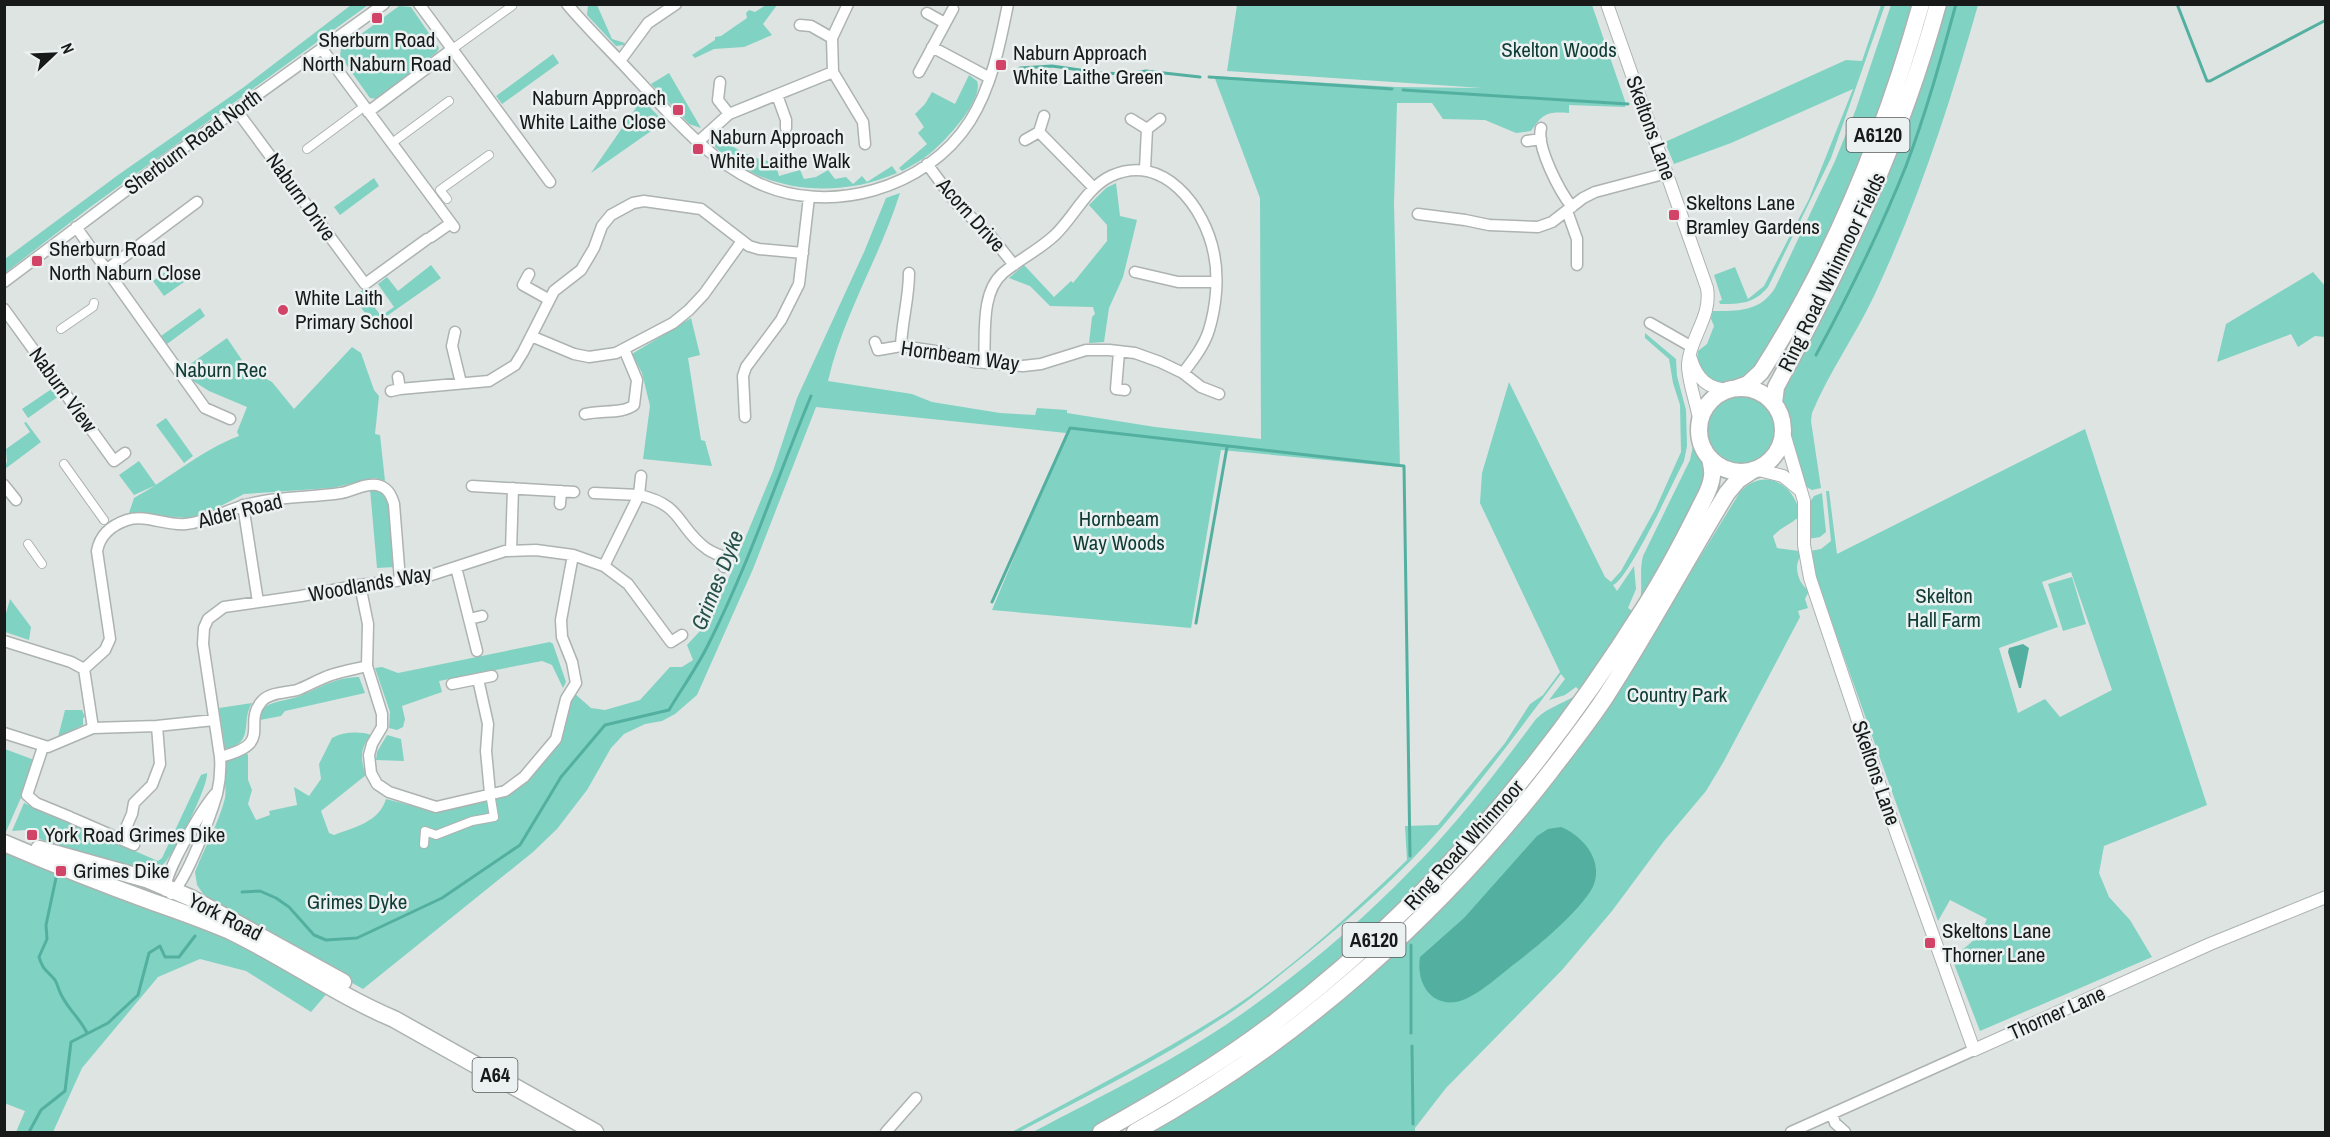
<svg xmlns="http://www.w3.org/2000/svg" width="2330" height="1137" font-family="'Archivo Narrow',sans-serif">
	<rect width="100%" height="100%" fill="#dee4e2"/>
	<path fill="#80d2c3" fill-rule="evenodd" d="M351 5H368L89 208 5 273V259L118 175 244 87Z
		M588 5H597L612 39 625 43 624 45 616 46 587 15Z
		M766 5H777L763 24 772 35 744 47 714 49 695 58 692 55 715 40V37L721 36 747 18 746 13 749 10 755 12Z
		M1237 5H1592L1625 101V107L1569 105V113C1548 111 1543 113 1531 131L1516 133 1485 120 1443 119 1432 103H1397L1394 203 1400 467 1221 450 1191 628 992 610 1066 433 816 407 753 569 697 695 675 714 662 721 645 724 624 734 611 748 587 790 557 829 533 852 363 989 202 899 204 895 197 885 195 872C204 849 219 822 225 798 227 786 222 771 226 761 233 757 241 758 246 752L248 755V780L252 790 248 804 256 820 270 815 269 811 297 805 294 787 309 796 321 779 319 764 332 738C343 732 359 731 371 735 360 748 360 759 366 775L321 811 329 833 334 835C355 827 379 822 386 799L436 812 445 811 458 806 502 797 516 789 528 780 556 744 565 707 574 693 591 708 605 710 640 700 670 667H682L693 660 687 645 700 631 696 625 710 616 723 592 773 471 797 398 864 252 886 198 900 193C880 257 843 315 828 381L912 394 932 402 1000 413 1035 415 1037 408 1067 410V413L1155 427 1261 439 1260 198 1214 76 1396 87 1482 88 1227 71Z
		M1881 5H1885L1831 158 1768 287C1754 304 1740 304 1720 304L1719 301 1722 300 1714 275 1735 267 1748 299 1764 286 1809 199 1853 89 1731 143 1674 164 1665 142 1846 60 1862 61Z
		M1891 5H1916L1897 67 1824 249 1756 367 1735 384 1713 385 1697 363 1698 351 1707 344 1714 326 1711 319 1712 311C1738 311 1760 312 1775 288L1835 161 1856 109Z
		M1943 5H1978C1950 104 1918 202 1874 296 1855 336 1829 372 1812 413L1811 421 1821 488 1812 490 1805 486 1790 439 1788 422 1782 405 1785 380Z
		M399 6 411 7 439 48 437 52 377 99 370 98 340 56 341 49Z
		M553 54 559 63 502 104 496 96Z
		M669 73 701 128 689 124 651 84Z
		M969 75 977 81C984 99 947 139 934 150 924 159 913 165 902 171L899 168 927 144 918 133 924 127 915 114 925 104 932 92 955 104Z
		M642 99 664 122 591 173Z
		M714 136C729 144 759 164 775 161L779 176 800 170 804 179 816 177 828 170 835 179 846 177 853 184 862 176 867 182 892 166 897 173C837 199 765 194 715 147Z
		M374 178 379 186 340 215 334 207Z
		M1116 183 1120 216 1137 220 1123 277 1109 308 1104 342 1089 343 1092 317 1095 314 1093 307 1050 306 1030 286 1009 278 1024 265 1054 297 1071 281 1073 283 1107 241V225L1089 205 1106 188Z
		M431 265 441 278 374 325 353 297 368 286 370 288 364 293 381 316 394 307 378 284 387 277 398 291Z
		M173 266 184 282 164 296 153 281Z
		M2313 272 2325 286V337L2315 336 2298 347 2291 334 2217 362 2226 324Z
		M200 308 205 316 167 344 161 336Z
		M691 318 700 355 688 358 701 440 705 441 712 466 643 459 650 406 642 373 632 354Z
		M1645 333 1676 359 1677 376 1686 410 1687 446 1684 461C1673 482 1629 579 1613 585L1617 591 1634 566 1636 589 1628 608 1657 627 1740 492C1764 466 1796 484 1800 516 1791 524 1781 527 1773 536L1777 548 1799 551C1801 558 1797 561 1797 567 1797 577 1802 586 1809 591L1805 599 1808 608 1798 611 1800 617 1724 761 1706 791 1664 841 1612 911 1562 970 1446 1088 1415 1128V1132H1145L1352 987 1602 710 1581 692 1561 722 1423 887 1279 1012 1119 1117 1092 1132H1033C1105 1094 1180 1058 1246 1011 1305 969 1362 921 1412 869 1458 823 1497 771 1536 719 1549 706 1566 703 1581 692L1576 687 1565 695 1549 700 1565 679 1561 674C1522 726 1483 779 1441 828 1400 875 1353 916 1305 955 1281 974 1258 994 1233 1011 1165 1057 1091 1094 1019 1132H1012C1084 1093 1157 1056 1226 1012 1292 969 1351 914 1407 860L1405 826 1438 825 1505 743 1530 704 1543 695 1560 672 1480 503 1482 473 1509 382 1605 577 1611 582 1621 571 1655 510 1681 452 1680 405 1673 383 1669 359 1645 338Z
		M227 338 248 369 272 382 294 409 352 347 361 353 374 390 379 396 375 434 380 435 385 481 375 478 332 488 244 494 207 513 187 518 129 513 134 498C169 479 201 450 239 436L237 432 247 407 209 391 179 372Z
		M53 388 59 396 28 418 22 409Z
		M1705 429a36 36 0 1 1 72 0a36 36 0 1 1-72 0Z
		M166 418 193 456 184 463 156 425Z
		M26 422 41 442 5 469 7 461 6 449 30 432 24 423Z
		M2085 429 2207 805 2104 846 2099 873 2109 897 2130 920 2152 957 1980 1031 1951 956C1969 947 1979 937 1987 919L1950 900 1938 921 1812 567 1810 551 1821 549 1831 541 1826 491H1829L1837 554ZM2071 572 2112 690 2060 717 2045 699 2018 713 1999 648 2058 627 2042 582Z
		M1693 446H1695L1705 466 1703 491 1640 601C1643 585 1639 571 1643 556L1690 460Z
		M139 461 156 485 134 495 119 475Z
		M370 489 380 491 389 503 395 567 377 568Z
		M1822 493 1826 532 1820 537 1808 539 1810 502 1814 496Z
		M2072 577 2086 624 2063 631 2048 584Z
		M10 599 31 627 29 640 5 632V617Z
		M550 642 553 644 566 682 563 688 552 665 542 661 439 681 442 692 402 706 405 719 403 727 397 730 389 728 390 712 375 668 382 667 398 673Z
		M359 677 365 693 285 711 281 716 260 720 262 709C272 701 284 701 297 697 321 688 331 678 359 677Z
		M252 703C240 721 256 743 225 749L219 708Z
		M65 710H82L85 717 83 718V725L58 737Z
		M387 735 401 739 404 761 376 760 377 752Z
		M5 749 37 761 5 834Z
		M207 773C208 787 177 848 167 860 162 867 155 869 146 871L65 848 40 839 34 833 25 830 12 831 24 803 158 861 162 858 201 775Z
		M4 851 161 910 250 949 329 991 311 1012 246 971 200 959 158 977 82 1068 53 1132H16L25 1111 4 1103Z"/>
	<path fill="#53b0a0" d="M2023 644 2029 648 2021 688H2019L2008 652 2009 648Z
		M1561 827C1586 837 1607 866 1590 892 1572 918 1538 946 1513 965 1499 976 1474 999 1456 1002 1429 1006 1416 981 1420 957L1464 918 1537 836 1548 829Z"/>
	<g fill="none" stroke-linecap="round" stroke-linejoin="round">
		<path stroke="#53b0a0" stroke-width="3" d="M2177 4 2207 81H2210L2326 20
			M1020 68 1052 66 1101 73 1128 74 1146 71 1200 77
			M1209 77 1392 89
			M1403 90 1628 104
			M1816 355C1849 294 1880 231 1906 166 1926 113 1941 59 1956 4
			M992 602 1070 428 1404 466 1410 856
			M1196 623 1227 447
			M56 878 46 925 47 939 39 957C43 971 48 971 55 980 58 985 59 992 63 998 70 1011 81 1020 87 1033
			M242 892 260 891 276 898 289 907 314 935 326 940 357 938 442 898 520 845 561 777 605 725 669 710C682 688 698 666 709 643 749 564 777 478 811 396
			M1411 945V1033
			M1412 1046 1413 1124
			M29 1132 41 1110 65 1091 71 1042 108 1023 138 995 149 953 160 946 165 957H179L195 936"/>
		<g stroke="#adb3b1" stroke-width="10">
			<path id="pedestrian" d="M451 50 512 6
				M392 143 449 101
				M307 149 365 106
				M447 199 440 190 489 155
				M61 329 93 307 94 303
				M64 464 104 520
				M28 544 42 564
				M424 844 425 831 436 835 472 821 494 817 490 793"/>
		</g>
		<g stroke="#adb3b1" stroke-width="13">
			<path id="minor" d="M419 4 550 182
				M567 4C588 29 611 51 633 75 669 113 707 159 756 182 828 217 927 189 970 121 992 86 1000 44 1008 4
				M848 4 832 38 833 72 863 122 865 144
				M927 13 945 23
				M800 25 811 26 832 38
				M932 47 990 78
				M322 49 454 227
				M620 61 648 23 676 4
				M919 72 953 9
				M720 82 718 100 729 114
				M777 95 786 120V128
				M237 111 365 284 427 239
				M368 112 451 50
				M1131 119 1147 129
				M1541 128C1536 147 1560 192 1572 207
				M1039 132 1094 188
				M1025 140 1039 132 1044 116
				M1527 141 1541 139
				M698 142 729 114 833 72
				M927 164 956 203 990 235 1014 265
				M1145 169 1147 129 1160 119
				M1567 211 1577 239V265
				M1418 214 1465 220 1489 225 1538 227 1552 222 1583 198 1595 192 1667 173
				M76 227 205 408 230 419
				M431 237 451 223
				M106 270 197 202
				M1135 272 1178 282H1216
				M529 274 523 285 548 299
				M4 282 172 156 384 4
				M4 309 114 461 125 453
				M1650 323 1692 347
				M455 332 452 346 461 383
				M531 336 574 354 589 357 616 353 673 323 689 310 704 294 742 241
				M875 342 878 350 901 346 935 351 974 362 1023 366 1041 364 1086 350H1109L1135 353 1160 362 1183 373 1201 387 1219 394
				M901 346C902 321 909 298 909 273
				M1119 352 1116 389 1125 390
				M984 363C986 335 980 293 1003 273 1020 259 1039 250 1055 235 1074 217 1087 187 1111 176 1163 152 1205 207 1214 254 1219 278 1216 307 1209 330 1204 346 1193 360 1183 373
				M400 389 489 381 515 365 523 352 554 291 581 270 594 248 602 226 611 215 633 203 644 201 701 209 749 246 759 249 803 253
				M391 391 400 389 398 377
				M585 414C601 410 623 414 634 405L637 380 624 349
				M745 417 743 376 746 367 781 320 799 284 809 197
				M4 485 16 500
				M472 486 574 492
				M594 493 639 495 641 476
				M560 504 561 491
				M243 505 258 602
				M511 551 513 488
				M604 566 639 495C684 505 677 528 707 549 713 553 721 556 728 558
				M456 567 477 651
				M724 567 733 548
				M360 585 368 624 367 666 382 714V727L372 744 369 755 371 773 377 784 389 792 436 807 505 791 524 777 556 739 566 699 576 683 572 662 562 637 561 620 573 555
				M469 619 482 616
				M4 641 71 662 84 669
				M84 669 105 650 110 639 97 551C100 535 112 525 127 520 146 514 166 526 186 524 206 522 223 512 242 506 274 496 308 498 341 493 353 491 364 483 377 485 387 487 391 494 394 504L400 580
				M84 669 93 728
				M478 679 488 724 486 751 490 793
				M452 684 492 676
				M4 733 48 747 93 728 157 726 214 720
				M43 747 27 795 36 803 70 817
				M220 757C276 743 241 725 262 701 270 692 286 693 297 690 308 686 319 679 331 675 342 671 355 669 367 666
				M72 818 134 845
				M121 839 132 814 134 803 152 785 160 764 157 726
				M166 891C162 875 203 808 215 794
				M171 894C186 882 211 815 217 794 220 781 221 770 220 757L203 644 204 628 208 619 224 607 301 596 360 585 422 578 505 551 536 550 573 555 604 566 628 584 671 642 682 635
				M1832 1114 1835 1123 1845 1132
				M886 1132 916 1098
				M1791 1132 1974 1050"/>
		</g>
		<g stroke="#adb3b1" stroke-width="14">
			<path id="tertiary" d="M1607 4 1707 288C1712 317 1690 337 1688 364 1687 379 1698 407 1700 424
				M1691 359C1697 379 1708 389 1729 390
				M1783 430 1804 501V545L1810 578 1885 801 1974 1050 2210 944 2326 897
				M1755 469 1783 476 1800 490"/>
		</g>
		<g stroke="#adb3b1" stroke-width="19">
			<path id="trunk" d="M1737 388 1748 384 1761 372C1833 260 1885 132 1921 4
				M1699 430a42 42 0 1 1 84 0a42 42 0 1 1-84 0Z
				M1774 403 1776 387C1843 264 1901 139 1938 4
				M4 843C53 864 103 884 153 902 179 911 204 920 230 931 286 958 337 995 394 1019L595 1132
				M39 849 146 879 191 898 343 982
				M1101 1132C1160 1099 1218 1065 1271 1025 1424 910 1545 766 1646 605 1665 575 1682 543 1698 511 1703 500 1711 489 1712 476 1713 470 1711 464 1710 458
				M1135 1132C1296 1043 1437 918 1550 772 1569 747 1589 722 1606 696 1649 630 1686 560 1727 493L1738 480 1753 470"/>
		</g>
		<use href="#pedestrian" stroke="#fff" stroke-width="8"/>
		<use href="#minor" stroke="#fff" stroke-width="10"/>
		<use href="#tertiary" stroke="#fff" stroke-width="12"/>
		<use href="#trunk" stroke="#fff" stroke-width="16"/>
	</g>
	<g fill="#d24368" stroke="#ebf1f0" stroke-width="2">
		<rect x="371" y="12" width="12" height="12" rx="3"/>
		<rect x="995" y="59" width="12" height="12" rx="3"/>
		<rect x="672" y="104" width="12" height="12" rx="3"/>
		<rect x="692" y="143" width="12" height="12" rx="3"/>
		<rect x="1668" y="209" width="12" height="12" rx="3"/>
		<rect x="31" y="255" width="12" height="12" rx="3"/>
		<circle cx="283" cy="310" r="6"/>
		<rect x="26" y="829" width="12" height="12" rx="3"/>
		<rect x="55" y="865" width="12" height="12" rx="3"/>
		<rect x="1924" y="937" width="12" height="12" rx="3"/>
	</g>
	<g text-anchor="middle" stroke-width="5" stroke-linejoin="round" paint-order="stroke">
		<g fill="#ebf1f0" stroke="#575a5a" stroke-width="1.5">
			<rect x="1846.5" y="118" width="63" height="34" rx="4.5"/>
			<rect x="1342.5" y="923" width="63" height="34" rx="4.5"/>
			<rect x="472.5" y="1058" width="45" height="34" rx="4.5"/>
		</g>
		<g font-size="20" font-weight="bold" fill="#171a19">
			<text x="1878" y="142">A6120</text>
			<text x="1374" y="947">A6120</text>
			<text x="495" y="1082">A64</text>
		</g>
		<g font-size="21" fill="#171a19" stroke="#ebf1f0" text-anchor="start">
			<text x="377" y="47" text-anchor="middle">Sherburn Road<tspan x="377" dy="24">North Naburn Road</tspan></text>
			<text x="1013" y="60">Naburn Approach<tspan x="1013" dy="24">White Laithe Green</tspan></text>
			<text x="666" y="105" text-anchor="end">Naburn Approach<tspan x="666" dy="24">White Laithe Close</tspan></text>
			<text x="710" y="144">Naburn Approach<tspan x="710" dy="24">White Laithe Walk</tspan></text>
			<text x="1686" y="210">Skeltons Lane<tspan x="1686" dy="24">Bramley Gardens</tspan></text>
			<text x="49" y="256">Sherburn Road<tspan x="49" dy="24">North Naburn Close</tspan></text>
			<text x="295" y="305">White Laith<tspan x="295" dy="24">Primary School</tspan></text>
			<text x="44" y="842">York Road Grimes Dike</text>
			<text x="73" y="878">Grimes Dike</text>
			<text x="1942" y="938">Skeltons Lane<tspan x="1942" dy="24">Thorner Lane</tspan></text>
		</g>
		<g font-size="21" fill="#0f3b34" stroke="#ebf1f0">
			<text x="1559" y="57">Skelton Woods</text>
			<text x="221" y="377">Naburn Rec</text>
			<text x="1119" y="526">Hornbeam<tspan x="1119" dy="24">Way Woods</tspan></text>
			<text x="1944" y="603">Skelton<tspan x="1944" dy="24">Hall Farm</tspan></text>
			<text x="1677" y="702">Country Park</text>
			<text x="357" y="909">Grimes Dyke</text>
		</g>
		<g font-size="21" fill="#171a19" stroke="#ebf1f0">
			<text transform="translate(1651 128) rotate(70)" y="7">Skeltons Lane</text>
			<text transform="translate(193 142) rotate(-36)" y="7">Sherburn Road North</text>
			<text transform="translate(301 197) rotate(54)" y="7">Naburn Drive</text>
			<text transform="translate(971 215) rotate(48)" y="7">Acorn Drive</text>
			<text transform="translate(1832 272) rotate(-64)" y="7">Ring Road Whinmoor Fields</text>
			<text transform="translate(960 356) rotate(8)" y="7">Hornbeam Way</text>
			<text transform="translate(63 390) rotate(54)" y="7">Naburn View</text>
			<text transform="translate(240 511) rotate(-14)" y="7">Alder Road</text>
			<text transform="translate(370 584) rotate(-10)" y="7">Woodlands Way</text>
			<text transform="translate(1876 773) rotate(71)" y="7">Skeltons Lane</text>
			<text transform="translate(1464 845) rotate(-48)" y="7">Ring Road Whinmoor</text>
			<text transform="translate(225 917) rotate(27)" y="7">York Road</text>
			<text transform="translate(2057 1013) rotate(-24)" y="7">Thorner Lane</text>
		</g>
		<g font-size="22" font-style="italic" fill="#265048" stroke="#ebf1f0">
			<text transform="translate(717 580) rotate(-68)" y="8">Grimes Dyke</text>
		</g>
	</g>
	<rect width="2330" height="1137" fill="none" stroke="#171a19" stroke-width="12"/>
	<g transform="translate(54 54) rotate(67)" stroke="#ebf1f0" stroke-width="4.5" paint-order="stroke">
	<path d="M0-4.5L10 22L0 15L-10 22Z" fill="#171a19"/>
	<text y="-9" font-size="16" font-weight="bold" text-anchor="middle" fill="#171a19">N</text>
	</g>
</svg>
